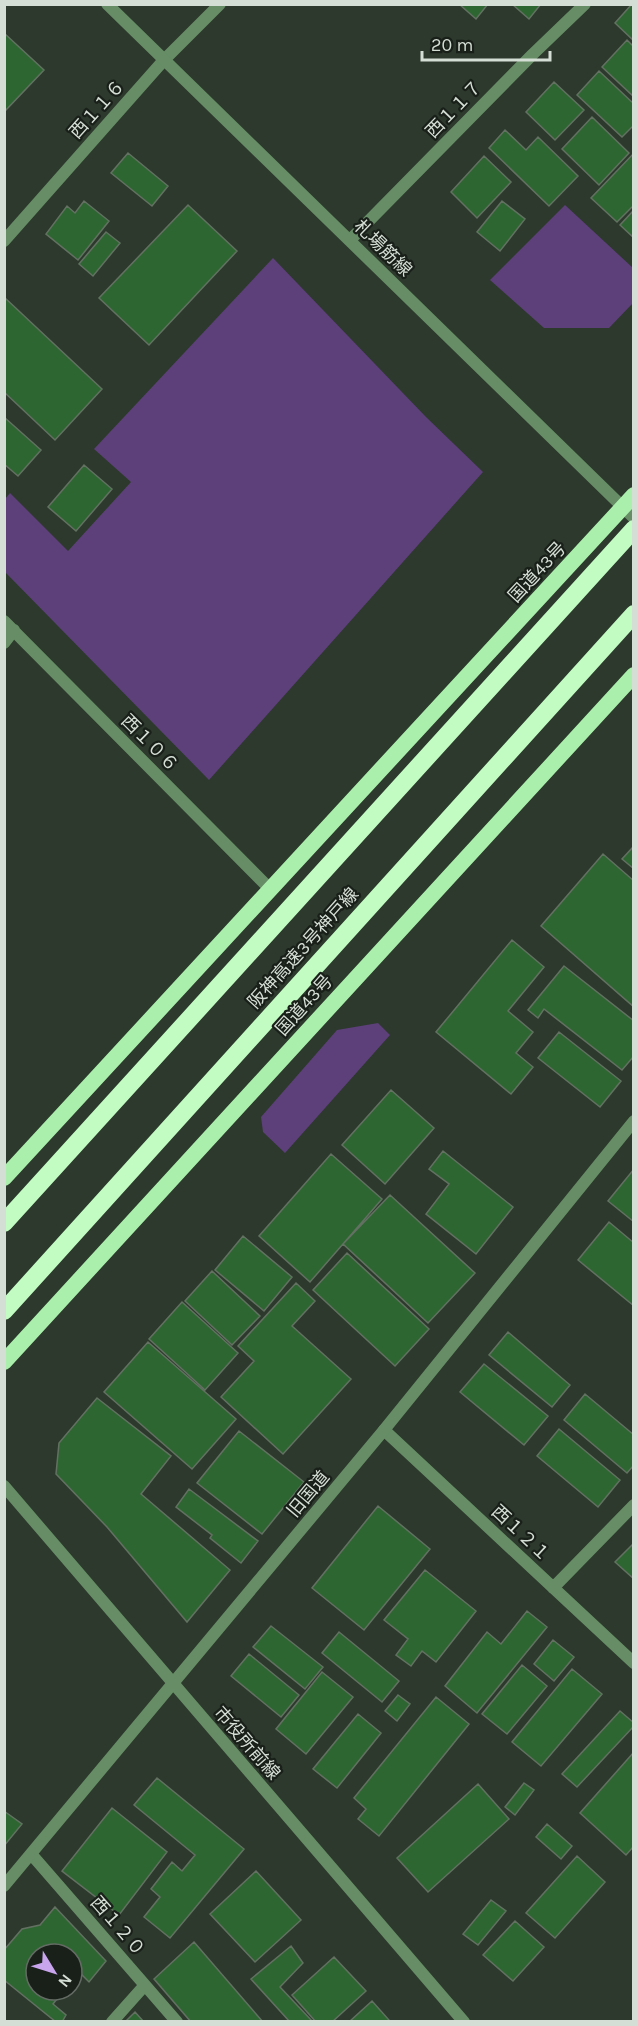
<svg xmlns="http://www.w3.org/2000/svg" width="638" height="2026" font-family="Karla,'Noto Sans JP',sans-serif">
	<rect width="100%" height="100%" fill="#2c392c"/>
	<path fill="#5d3f7a" d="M565 205 633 268V303L609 328H544L490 280Z
		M273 258 426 417 483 472 209 780 5 572V499L10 493 68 551 131 482 94 449Z
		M378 1023 390 1035 285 1153 263 1132 261 1117 337 1030Z"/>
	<path fill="#2e6632" stroke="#627162" stroke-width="1.5" d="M459 4H488L476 19Z
		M512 4H541L529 19Z
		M632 4H634V41L615 23Z
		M4 33 44 70 4 112Z
		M627 40 634 47V97L602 67Z
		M599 71 634 104V125L622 137 577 95Z
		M554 82 584 110 555 140 526 112Z
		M592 117 629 153 599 185 562 149Z
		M505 130 526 150 538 137 578 176 549 206 489 148Z
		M128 153 168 186 152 206 111 173Z
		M634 153V205L617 222 591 198Z
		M484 156 511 182 477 218 451 192Z
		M84 201 109 221 78 260 46 234 67 206 75 213Z
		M502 201 525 219 500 251 477 232Z
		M188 205 237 251 149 345 99 298Z
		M634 210V238L620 225Z
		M106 232 120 243 93 276 79 264Z
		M4 297 102 389 55 440 4 392Z
		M4 417 41 450 18 476 4 464Z
		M84 465 112 489 76 531 48 507Z
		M634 846V869L622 859Z
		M603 854 634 881V1007L541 926Z
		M512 940 544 967 508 1011 533 1032 516 1053 533 1067 511 1094 436 1032Z
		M564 966 634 1021V1056L622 1070 544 1009 538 1018 528 1010Z
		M559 1032 621 1081 600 1107 538 1058Z
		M391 1090 434 1128 385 1184 342 1145Z
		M443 1151 513 1207 476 1254 426 1214 449 1184 429 1169Z
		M331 1154 382 1199 310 1282 259 1236Z
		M634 1169V1222L608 1201Z
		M390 1195 475 1273 428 1323 343 1244Z
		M609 1222 634 1243V1306L578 1260Z
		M243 1236 292 1277 264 1311 215 1270Z
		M347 1253 429 1329 395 1366 313 1290Z
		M212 1271 260 1316 232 1345 185 1301Z
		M296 1283 315 1301 292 1326 351 1379 283 1454 221 1397 254 1361 238 1346Z
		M182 1302 238 1353 205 1390 149 1339Z
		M508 1332 570 1385 552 1407 489 1355Z
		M148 1342 236 1419 192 1469 104 1392Z
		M484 1364 548 1416 524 1445 460 1392Z
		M585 1394 634 1435V1465L627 1473 564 1420Z
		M97 1398 171 1456 141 1494 230 1570 187 1622 107 1527 56 1474 59 1443Z
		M559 1429 620 1480 598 1507 537 1456Z
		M239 1431 304 1482 262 1534 197 1483Z
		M189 1489 258 1541 241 1563 210 1538 212 1535 176 1507Z
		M378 1506 430 1549 364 1630 312 1588Z
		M634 1543V1579L615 1562Z
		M425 1570 476 1611 436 1662 422 1651 411 1666 396 1655 408 1639 384 1620Z
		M527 1611 547 1627 477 1713 445 1686 487 1632 501 1644Z
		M271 1626 323 1667 305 1689 253 1647Z
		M339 1632 399 1681 382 1702 322 1653Z
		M553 1640 574 1657 554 1681 534 1664Z
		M249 1654 299 1695 281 1717 231 1676Z
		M522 1665 547 1686 507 1734 482 1714Z
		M572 1669 602 1694 541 1766 512 1742Z
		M322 1672 353 1697 306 1754 276 1729Z
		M398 1695 410 1704 397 1721 385 1711Z
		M436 1697 469 1724 379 1836 358 1819 366 1809 354 1798Z
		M620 1711 634 1723V1726L577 1787 562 1774Z
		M358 1714 381 1733 337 1788 313 1769Z
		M634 1752V1846L626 1855 580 1813Z
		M157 1778 244 1849 170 1938 144 1917 160 1897 151 1889 172 1862 182 1871 195 1855 134 1805Z
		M524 1783 534 1790 515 1815 505 1807Z
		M478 1784 509 1819 428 1892 397 1858Z
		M112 1808 167 1852 119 1915 62 1871Z
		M4 1811 22 1824 4 1846Z
		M547 1824 572 1846 561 1859 536 1837Z
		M577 1856 605 1882 555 1938 526 1913Z
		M256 1871 301 1920 255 1962 210 1914Z
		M491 1900 506 1911 478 1945 463 1934Z
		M55 1907 106 1961 89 1982 78 1971 72 1979V1954H36V1990H64L53 2004 66 2015 62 2022H56L4 1980V1950L22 1929 40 1925Z
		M515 1921 544 1947 513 1981 483 1955Z
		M194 1942 263 2022H191L154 1979Z
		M291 1946 303 1963 280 1987 313 2022H290L251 1979Z
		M334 1957 366 1991 332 2022H316L292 1995Z
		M372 2001 389 2020 388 2022H349Z
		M135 2012 144 2022H125Z"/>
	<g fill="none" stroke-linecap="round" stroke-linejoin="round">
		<path stroke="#668d66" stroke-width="12" d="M350 240 533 54 585 4
			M4 241 164 60 220 4
			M4 621 271 890
			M4 643 14 630
			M384 1430 634 1663
			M553 1588 634 1505
			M32 1855 177 2022
			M112 2022 145 1985"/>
		<path stroke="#668d66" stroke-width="12" d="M107 4 634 518
			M4 1486 464 2022
			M4 1886 384 1430 634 1121"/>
		<path stroke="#aaf0ac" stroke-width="16" d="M4 1178 634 495
			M4 1362 634 675"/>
		<path stroke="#c2fcc3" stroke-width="18" d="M4 1223 634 529
			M4 1311 634 614"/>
	</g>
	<g text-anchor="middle" stroke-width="4.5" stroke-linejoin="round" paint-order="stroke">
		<g font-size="18" fill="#d5ded5" stroke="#191f19">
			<text transform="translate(97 109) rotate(-48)" y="6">西１１６</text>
			<text transform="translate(454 109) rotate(-46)" y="6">西１１７</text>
			<text transform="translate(383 248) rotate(44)" y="6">札場筋線</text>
			<text transform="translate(537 572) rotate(-47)" y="6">国道43号</text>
			<text transform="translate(150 743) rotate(45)" y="6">西１０６</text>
			<text transform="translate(303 948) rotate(-48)" y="6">阪神高速3号神戸線</text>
			<text transform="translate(304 1005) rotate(-48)" y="6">国道43号</text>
			<text transform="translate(308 1494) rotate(-50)" y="6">旧国道</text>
			<text transform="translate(521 1533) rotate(43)" y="6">西１２１</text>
			<text transform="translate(247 1743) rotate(49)" y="6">市役所前線</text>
			<text transform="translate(118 1926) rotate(49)" y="6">西１２０</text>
		</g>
	</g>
	<rect width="638" height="2026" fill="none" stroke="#d5ded5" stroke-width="12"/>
	<g transform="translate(54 1972) rotate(128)"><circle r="28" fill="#191f19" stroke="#646b64" stroke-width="1.5"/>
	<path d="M0-4.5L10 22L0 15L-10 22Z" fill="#c9a5ee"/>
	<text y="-9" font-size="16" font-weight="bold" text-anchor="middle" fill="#d5ded5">N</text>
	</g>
	<path d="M422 51v9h128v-9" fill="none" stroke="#d5ded5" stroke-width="3"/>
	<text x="431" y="51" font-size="18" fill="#d5ded5" stroke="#191f19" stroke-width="4.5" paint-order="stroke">20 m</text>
</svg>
